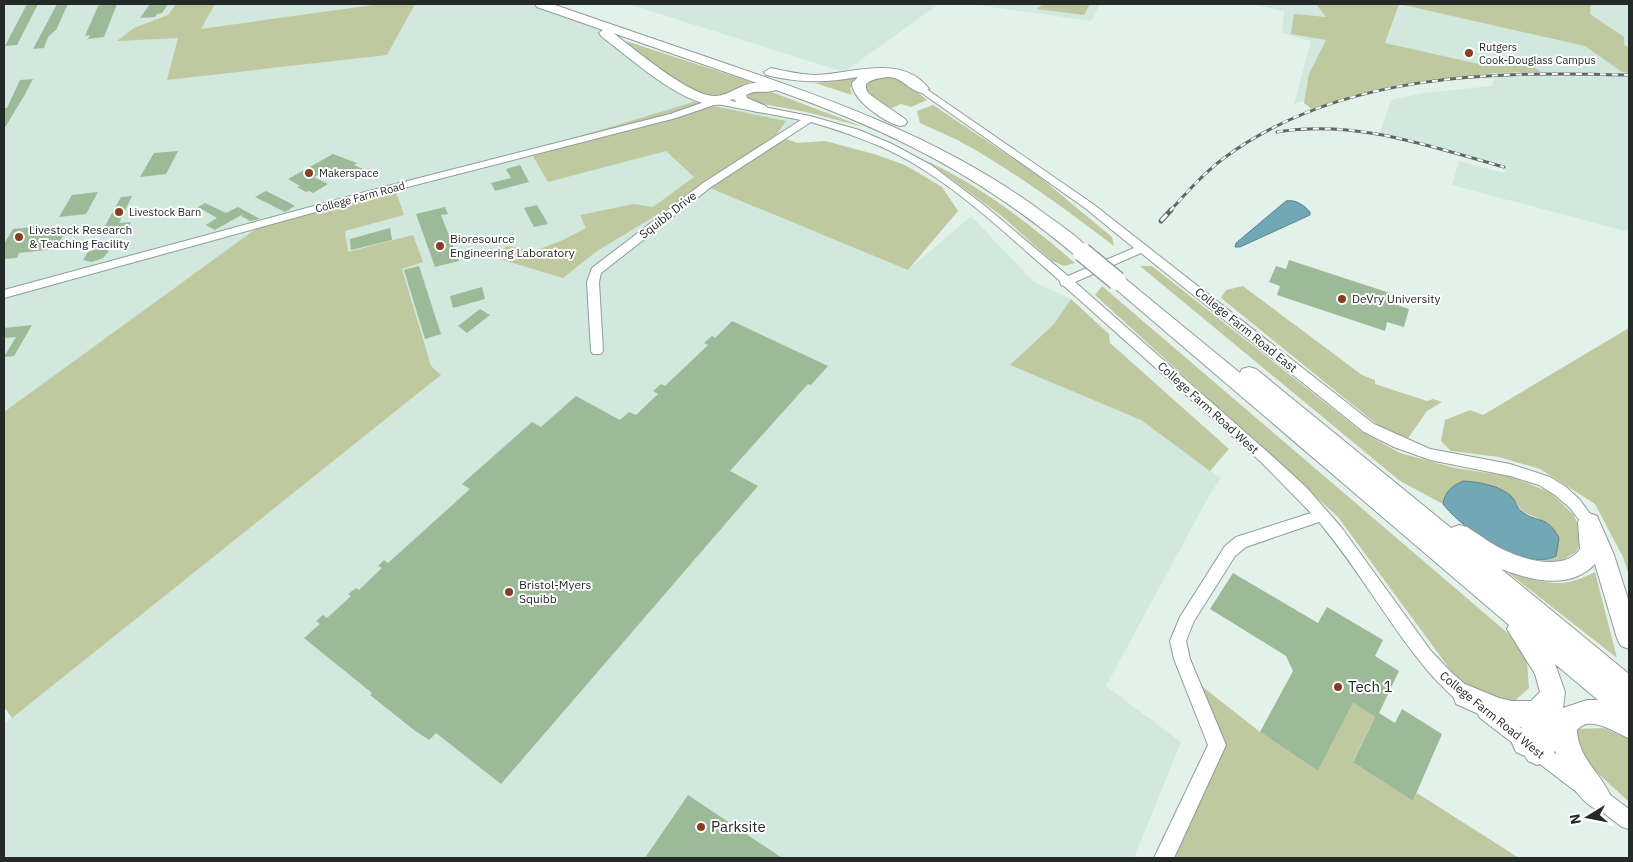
<svg xmlns="http://www.w3.org/2000/svg" width="1633" height="862" font-family="'IBM Plex Sans',sans-serif">
	<rect width="100%" height="100%" fill="#e2f2eb"/>
	<path fill="#d0e8dd" d="M4 4H541L556 9 605 33 716 101 722 106 806 121 715 180 908 270 971 216 1034 282 1071 299 1054 324 1011 365 1141 420 1221 478 1210 494 1106 686 1181 742 1134 858H4V724L434 381 4 658Z
		M628 4H939L844 72Z
		M971 4H1100L1091 21Z
		M1252 4H1629V68L1622 72 1629 73V232L1452 185 1459 161 1504 173 1506 165 1380 133 1391 100 1423 93 1492 86 1495 73 1540 72 1533 66 1402 70 1294 104 1311 41 1282 33 1284 11Z"/>
	<path fill="#c0c8a0" d="M176 4H215L201 29 380 4H415L387 55 167 80 178 38 117 41 134 28 168 15Z
		M1043 4H1090L1084 15 1037 9Z
		M1316 4H1591L1590 14 1624 37V45L1629 47V73L1622 72 1585 46 1399 4 1385 43 1488 66H1533L1541 72 1495 73 1393 86 1312 109 1304 103 1309 74 1326 40 1291 34 1294 14 1326 17Z
		M626 41 751 82C741 87 727 97 716 97 691 99 643 59 626 41Z
		M890 77 903 80 927 100 911 107 901 104 892 108 871 100 864 93 865 85 876 78Z
		M858 78 850 88 852 95 815 83Z
		M753 91H769L864 127 806 112 753 102 745 98 746 93Z
		M694 102 786 121 776 135 797 143 825 141 874 154 905 165 942 187 958 211 908 270 705 186 597 251 563 278 493 257 507 246 534 251 563 240 586 228 580 215 634 204 653 207 694 177 666 151 548 182 530 151Z
		M933 105 1036 174 1112 237 1114 246C1068 211 1022 177 972 148 955 138 937 131 920 123L917 111Z
		M927 161C981 186 1030 224 1075 263L1064 266 1052 261 1003 217Z
		M394 186 404 215 345 231 348 252 413 235 423 262 402 269 431 366 441 375 12 718 4 707V412L264 223Z
		M1140 266H1152L1362 432 1400 453 1455 468 1508 476 1550 492 1574 515 1583 538 1576 552 1555 565 1540 559H1550L1549 523 1523 512 1515 501 1463 481C1452 486 1445 491 1443 504L1400 481Z
		M1102 286 1517 641 1527 662 1529 688 1511 704 1460 683 1338 517 1095 295Z
		M1243 286 1362 375 1375 380V384L1427 401 1433 399 1442 402 1427 411 1408 438 1384 430 1221 298 1226 290Z
		M1071 299 1109 334 1110 343 1229 449 1210 471 1141 420 1010 365 1054 324Z
		M1629 328V575L1623 557 1595 504 1540 469 1499 457 1451 451 1441 441 1445 420 1470 410 1483 415Z
		M1506 571C1543 582 1559 591 1595 572L1617 658Z
		M1189 676 1260 732 1318 771 1353 703 1375 717 1353 761 1413 801 1417 793 1519 858H1164L1217 745Z
		M1604 728 1629 739V802L1578 755 1575 729Z"/>
	<path fill="#72a8b6" stroke="#5b828b" d="M1286 201C1295 199 1304 205 1310 212V215L1240 247H1235L1236 243Z
		M1463 481C1479 482 1498 485 1511 496 1516 501 1517 508 1522 512 1539 524 1546 514 1559 538L1556 556C1524 572 1462 529 1443 504 1445 491 1452 486 1463 481Z"/>
	<path fill="#9cba97" d="M27 4H38L17 45 5 46Z
		M57 4H68L56 30 48 37 44 48 33 49Z
		M103 4H117L104 37 88 39 90 35 85 36 98 6Z
		M150 4H168L162 13 157 14 155 17 140 18Z
		M33 79 24 96 4 129V108H7L20 80Z
		M178 151 166 174 140 177 154 153Z
		M333 154 357 163 354 165 363 169 352 177 329 168 314 177 328 184 313 193 309 191 306 192 297 187 300 186 288 179Z
		M520 165 529 182 495 191 491 183 511 178 506 169Z
		M266 191 286 201 295 206 285 212 255 197Z
		M98 192 86 214 59 217 72 195Z
		M132 196 119 223 131 222 127 231 101 233 121 197Z
		M205 203 226 213 238 207 260 219 250 221 241 216 245 213 215 230 206 225 217 218 198 207Z
		M537 205 548 224 534 227 524 208Z
		M445 207 448 214 441 215 459 261 435 267 416 214Z
		M35 227 30 236 65 233 55 249 19 253 17 258 4 259V244L13 229Z
		M390 228 392 240 351 250 350 239Z
		M100 248 109 251 103 258 92 262 83 260 88 252Z
		M1289 260 1396 295 1394 304 1409 309 1404 327 1387 322 1385 331 1277 295 1280 286 1269 282 1276 266 1286 269Z
		M419 266 441 334 425 339 404 270Z
		M482 287 485 299 453 308 450 296Z
		M480 309 490 315 467 333 458 326Z
		M732 321 828 366 811 385 808 384 730 471 758 486 501 784 436 733 429 740 414 730 370 695 372 693 304 638 320 624 316 621 323 615 327 618 351 596 348 594 356 588 359 590 382 568 378 566 384 560 388 563 470 489 462 484 532 422 541 427 576 396 620 420 629 412 636 415 658 394 653 391 661 384 665 386 708 345 704 343 712 336 715 338Z
		M32 325 14 356 4 357 16 337 4 338V328Z
		M1233 573 1318 623 1327 607 1383 640 1375 656 1399 671 1379 713 1395 723 1402 709 1442 734 1413 801 1353 762 1375 717 1353 703 1318 771 1260 732 1293 671 1286 656 1210 609Z
		M688 795 782 858H645Z"/>
	<g fill="none" stroke-linecap="round" stroke-linejoin="round">
		<g stroke="#8f9d96" stroke-width="2">
			<path id="minor" d="M922 86 1093 204 1374 424 1430 449 1510 464 1550 477 1566 487 1580 500 1596 522 1594 526 1589 528 1584 526 1570 508 1555 495 1539 485 1510 476 1430 460 1394 447 1364 432 1141 253 1075 282 1271 455 1306 487 1341 527 1431 651 1452 673 1475 693 1478 699 1475 705 1469 707C1456 702 1444 688 1434 678 1391 629 1361 572 1319 522L1246 547 1235 556 1194 621 1186 641 1190 659 1226 745 1174 858H1154L1208 745 1174 659 1170 641 1180 617 1225 546 1236 537 1311 513 1261 462 1064 286 1061 285 1060 281C1016 243 973 201 924 170 889 147 851 134 811 122L711 187 601 273 599 282 603 351 601 354H593L591 351 587 282 592 268 703 183 801 120 717 104 676 118 392 191 4 298V290L384 187 670 114 716 98 810 116 859 130 892 144 931 165 985 206 1068 276 1134 248 1085 208 919 91 917 89Z
				M1486 704 1492 706 1629 809V829L1622 827 1480 718 1477 712 1480 706Z"/>
		</g>
		<g stroke="#8f9d96" stroke-width="2">
			<path id="highway" d="M535 4H552C610 24 669 44 727 64 838 102 946 141 1041 211 1055 222 1081 237 1090 252L1088 256 1082 257 1076 256C981 176 892 131 776 90 766 94 756 89 746 95L747 98 766 106 768 109 766 112C757 114 739 107 734 99 728 101 721 105 715 105 680 104 629 57 601 36L599 33 603 30 537 7ZM613 33 757 83C742 82 728 97 714 96 688 95 635 49 613 33Z
				M771 68C786 71 801 75 816 75 852 74 902 53 929 89L922 93C905 89 901 73 881 78 875 79 871 80 866 84V89L869 94 905 119 907 122 905 125 900 126C884 122 852 100 852 83L858 77C824 83 800 83 766 75L764 72Z
				M1117 275 1123 277 1240 373 1242 369 1249 367 1256 369 1451 528 1459 525 1467 527C1481 536 1495 547 1511 553 1529 561 1567 570 1580 549L1578 522 1581 516 1589 513 1597 516 1614 555 1629 602V649L1621 646 1617 638 1595 564C1569 591 1531 580 1501 569L1629 674V738C1615 733 1590 714 1577 730 1578 758 1601 773 1611 797L1607 806 1598 810C1577 802 1563 771 1555 751L1546 761 1537 765 1528 761 1525 756 1516 752 1512 743 1522 727 1499 723 1456 704 1453 696 1456 688 1465 684 1499 698 1512 701H1531L1540 692 1535 674 1507 629 1509 625 1111 285 1108 281 1111 277ZM1555 664 1598 700H1587L1563 708 1565 692Z"/>
		</g>
		<use href="#minor" fill="#fff" fill-rule="evenodd"/>
		<use href="#highway" fill="#fff" fill-rule="evenodd"/>
		<g stroke="#5f6864" stroke-width="3">
			<path id="rail-far1" d="M1277 132C1355 119 1429 146 1504 167
				M1170 211C1187 192 1204 173 1224 158 1339 73 1492 71 1629 75"/>
		</g>
		<g stroke="#5f6864" stroke-width="5">
			<path id="rail" d="M1161 221 1171 210"/>
		</g>
		<use href="#rail-far1" stroke="#fff" stroke-width="2" stroke-dasharray="6" stroke-linecap="butt"/>
		<use href="#rail" stroke="#fff" stroke-width="3" stroke-dasharray="9" stroke-linecap="butt"/>
		<g stroke="#8f9d96" stroke-width="21" stroke-linecap="butt">
			<path id="highway-bridge" d="M1082 252 1117 281"/>
		</g>
		<use href="#highway-bridge" stroke="#fff" stroke-width="18"/>
	</g>
	<g fill="#873e20" stroke="#fff" stroke-width="2">
		<circle cx="1469" cy="53" r="5"/>
		<circle cx="309" cy="173" r="5"/>
		<circle cx="119" cy="212" r="5"/>
		<circle cx="19" cy="237" r="5"/>
		<circle cx="440" cy="246" r="5"/>
		<circle cx="1342" cy="299" r="5"/>
		<circle cx="509" cy="592" r="5"/>
		<circle cx="1338" cy="687" r="5"/>
		<circle cx="701" cy="827" r="5"/>
	</g>
	<g text-anchor="middle" stroke-width="4" stroke-linejoin="round" paint-order="stroke">
		<g font-size="11" fill="#242a27" stroke="#fff" text-anchor="start">
			<text x="1479" y="51">Rutgers<tspan x="1479" dy="13">Cook-Douglass Campus</tspan></text>
			<text x="319" y="177">Makerspace</text>
			<text x="129" y="216">Livestock Barn</text>
		</g>
		<g font-size="11" fill="#242a27" stroke="#fff">
			<text transform="translate(360 197) rotate(-15)" y="4">College Farm Road</text>
		</g>
		<g font-size="12" fill="#242a27" stroke="#fff">
			<text transform="translate(668 215) rotate(-38)" y="4">Squibb Drive</text>
			<text transform="translate(1246 330) rotate(39)" y="4">College Farm Road East</text>
			<text transform="translate(1208 408) rotate(42)" y="4">College Farm Road West</text>
			<text transform="translate(1492 715) rotate(39)" y="4">College Farm Road West</text>
		</g>
		<g font-size="12" fill="#242a27" stroke="#fff" text-anchor="start">
			<text x="29" y="234">Livestock Research<tspan x="29" dy="14">&amp; Teaching Facility</tspan></text>
			<text x="450" y="243">Bioresource<tspan x="450" dy="14">Engineering Laboratory</tspan></text>
			<text x="1352" y="303">DeVry University</text>
			<text x="519" y="589">Bristol-Myers<tspan x="519" dy="14">Squibb</tspan></text>
		</g>
		<g font-size="15" fill="#242a27" stroke="#fff" text-anchor="start">
			<text x="1348" y="692">Tech 1</text>
			<text x="711" y="832">Parksite</text>
		</g>
	</g>
	<rect width="1633" height="862" fill="none" stroke="#242a27" stroke-width="10"/>
	<g transform="translate(1588 817) rotate(260)" stroke="#ffffff" stroke-width="4" paint-order="stroke">
	<path d="M0-4L9 19L0 12L-9 19Z" fill="#242a27"/>
	<text y="-8" font-size="14" font-weight="bold" text-anchor="middle" fill="#242a27">N</text>
	</g>
</svg>
